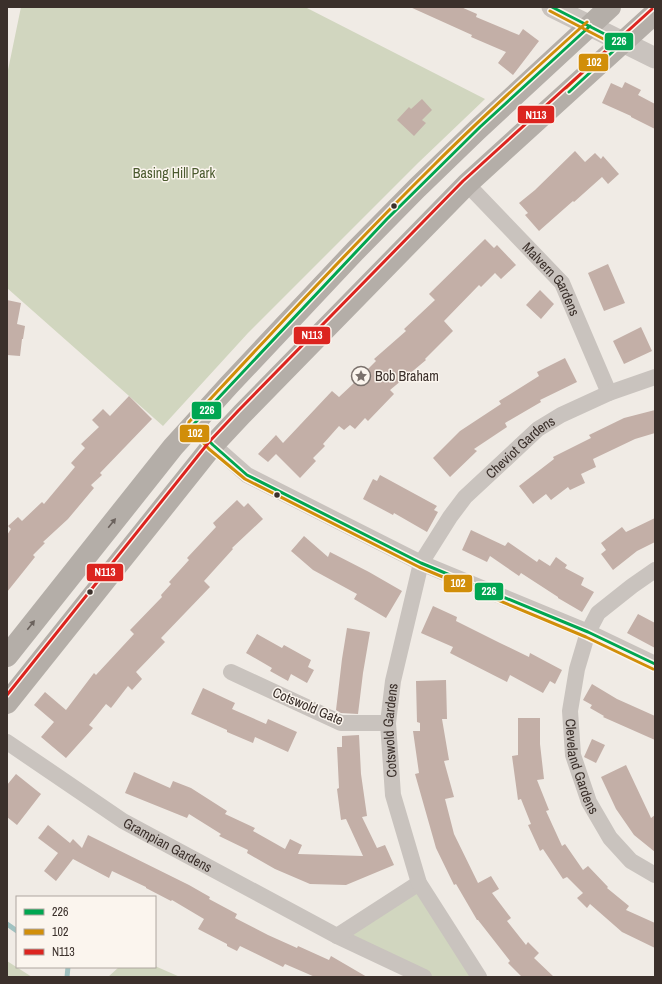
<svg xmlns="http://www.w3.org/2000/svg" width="662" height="984" font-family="'Archivo Narrow',sans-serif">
	<rect width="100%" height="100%" fill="#f0ebe5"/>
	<path fill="#d1d6bf" d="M21 7H305L485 99 418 163 248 333 163 426 7 288V75Z
		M419 883 479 977H424L337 936Z
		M7 961 32 977H7Z
		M155 966 180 977H108L119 967H155Z"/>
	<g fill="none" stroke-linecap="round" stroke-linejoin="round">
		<path stroke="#a1c2c1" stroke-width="5" d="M7 924 17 931
			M67 977 68 967"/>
	</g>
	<path fill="#c3afa7" d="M410 7H461L477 14 476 17 519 35 523 29 539 41 513 75 498 63 506 52 471 37 472 35Z
		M625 82 641 90 638 95 655 104V129L631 117V116L602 103 611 83 622 88Z
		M422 99 432 110 422 120 426 123 414 136 397 120 409 107 411 109Z
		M575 151 585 162 595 153 601 159 603 156 619 174 608 184 602 177 574 202 573 201 539 231 525 215 528 213 519 203 535 190Z
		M485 239 494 248 497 245 516 265 501 279 495 273 481 287 479 285 444 321 453 331 425 359 426 360 390 390 394 394 368 421 365 418 355 429 350 425 344 430 339 426 323 444 325 446 313 458 316 461 300 478 276 454 268 462 258 454 276 435 283 443 332 391 339 397 354 383 376 361 374 359 406 331 404 329 435 300 429 294Z
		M608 264 625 303 604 311 588 273Z
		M540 290 554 304 541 319 526 305Z
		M7 300 21 303 17 324 25 326 23 339H22L20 356 7 355Z
		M641 327 652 351 624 364 613 341Z
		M565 358 577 382 540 400 541 402 505 423 507 427 474 449 477 451 450 477 433 458 460 431 501 404 499 401 539 376 537 372Z
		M129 396 152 419 100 473 102 475 91 485 94 488 68 519 43 542 45 543 33 555 35 557 7 592V535L11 529 8 526 18 517 22 521 42 502 44 504 75 467 71 463 85 448 81 444 99 427 92 420 103 409 110 416Z
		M655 410V433L635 439 593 459 596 467 581 474 585 483 570 490 568 487 551 500 546 494 533 504 519 486 554 459 553 457 591 438 589 435 624 418Z
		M380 475 437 506 434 510 438 512 427 532 394 513 393 515 363 499 373 479 377 481Z
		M237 500 244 507 248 503 263 519 232 548 233 549 204 581 210 587 161 638 165 642 136 672 142 679 132 690 128 686 111 708 106 704 89 725 93 728 66 758 41 737 54 722 34 705 45 692 66 710 94 673 96 675 134 634 130 630 162 597 161 595 171 584 169 582 189 560 187 558 216 527 213 523Z
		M655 518V542L637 551 613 570 601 554 606 550 601 543 622 527 626 532Z
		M471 530 505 546 508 542 537 562 539 559 550 566 556 557 567 565 565 568 584 578 581 585 594 592 582 612 558 598V597L521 573 519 576 490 556 487 562 462 550Z
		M304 536 328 557 330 552 369 572 402 591 386 618 354 599 357 594 313 570 291 551Z
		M433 606 457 617 456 621 500 643 529 657 530 653 562 670 555 684 550 681 543 693 510 675 507 682 450 653 453 647 421 633Z
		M638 614 655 623V648L627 633Z
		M347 628 370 632 363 673 358 714 341 713 336 710 342 659Z
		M257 634 282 648 284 645 311 660 308 667 314 670 307 683 291 674 288 681 270 671 272 668 246 653Z
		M446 680 447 719H442L449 760 444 761 454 797 445 799 454 834 478 883 491 876 499 889 492 893 511 918 507 921 526 945 528 942 539 953 534 958 554 977H522L508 963 510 961 478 920H477L456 884 454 885 436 848 415 774 419 773 413 731H420V723L417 722 416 681Z
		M592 684 617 699 655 716V740L603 717 604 716 590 708 592 705 583 700Z
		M203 688 235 703 232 709 266 724 268 719 297 732 288 752 255 737 253 743 227 732V730L191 714Z
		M518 718H540V744L544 779 537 780 549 810 546 811 562 846 565 844 583 870 588 866 608 887 607 888 629 906 626 910 655 923V948L622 932 590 904 587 908 577 898 583 893 567 877 563 879 543 849 540 851 528 825 531 824 521 799 518 800 512 756 518 755Z
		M359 735 361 774 367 816 362 817 377 848 385 845 394 865 346 885 310 884 275 869 247 853 248 850 219 836 221 834 189 814 187 818 125 793 134 772 170 788 173 781 191 788 227 811 225 814 255 828 253 831 285 849 290 839 302 845 298 854 363 856 346 819 341 820 337 789 339 788 337 747H342V736Z
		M592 739 605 745 596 763 584 757Z
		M626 765 651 818 655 815V852L634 835 616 809 601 777Z
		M16 774 41 794 17 825 7 817V785Z
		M48 825 70 843 73 839 82 848 88 835 189 885 210 897 209 899 237 914 235 918 268 935 297 948 298 946 329 960 331 956 367 977H315L285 964 283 967 240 946 237 951 227 946V944L198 929 204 919 172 900 171 901 146 888V887L112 871 109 878 73 859 56 881 44 871 58 853 38 838Z"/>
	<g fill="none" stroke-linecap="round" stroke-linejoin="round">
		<g stroke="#c9c3be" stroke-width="16">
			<path id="s1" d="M467 184 562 283 609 393"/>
			<path d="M213 445 247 475 421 563 588 632 655 664"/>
			<path id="s2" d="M655 570 632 586 598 613 588 632 577 669 570 711 573 755 589 802 610 838 631 861 655 875"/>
			<path d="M231 672 341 723H388"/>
			<path id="s3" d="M7 742 123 821 337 936 424 977"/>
			<path d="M337 936 419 883"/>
			<path id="s4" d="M479 977 419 883 393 795 388 723 393 681 421 563 450 517 465 497 538 429 561 415 609 393 655 377"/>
		</g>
		<path stroke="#c9c3be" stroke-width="21" d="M552 7 655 58"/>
		<path stroke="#b4aea8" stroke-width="22" d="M7 656 173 447 229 385 355 251 417 188 477 130 610 7
			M7 703 213 445 242 414 467 184 655 13"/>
		<g stroke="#fbf5ee" stroke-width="6">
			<path id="bus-1" d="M552 7 622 43 569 92
				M590 26 480 127 387 219 193 425 213 445 247 475 421 563 588 632 655 664"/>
		</g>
		<g stroke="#fbf5ee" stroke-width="6">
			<path id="bus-2" d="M550 11 613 44 566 88
				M587 22C535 69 483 116 434 165 350 248 270 335 189 422L188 426 209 449 245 479 419 567 586 637 653 669"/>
		</g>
		<g stroke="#fbf5ee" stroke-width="6">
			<path id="bus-3" d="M7 695 209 442 238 411 463 181 652 9"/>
		</g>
		<use href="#bus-1" stroke="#00a651" stroke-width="3"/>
		<use href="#bus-2" stroke="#d18e09" stroke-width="3"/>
		<use href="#bus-3" stroke="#dc241f" stroke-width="3"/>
	</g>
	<defs><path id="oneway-solid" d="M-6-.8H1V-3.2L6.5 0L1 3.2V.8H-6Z"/></defs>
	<g fill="#6b625d">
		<use href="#oneway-solid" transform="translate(112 523) rotate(-51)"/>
		<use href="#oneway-solid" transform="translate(31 625) rotate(-52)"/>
	</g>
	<defs>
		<g id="sight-ring" transform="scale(1)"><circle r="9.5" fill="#fbf5ee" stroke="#7a716c" stroke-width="1.5"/><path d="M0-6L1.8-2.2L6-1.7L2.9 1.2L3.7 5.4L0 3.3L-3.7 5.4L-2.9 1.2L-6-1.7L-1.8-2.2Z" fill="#7a716c"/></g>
	</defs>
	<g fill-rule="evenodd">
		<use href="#sight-ring" x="361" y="376"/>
	</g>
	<g fill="#3b302b" stroke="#fbf5ee" stroke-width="1.5">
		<circle cx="394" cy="206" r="3.5"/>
		<circle cx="277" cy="495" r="3.5"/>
		<circle cx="90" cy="592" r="3.5"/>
	</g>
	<g text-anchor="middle" stroke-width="3" stroke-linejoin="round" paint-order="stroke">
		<g font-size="14" fill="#4a5a2e" stroke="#fbf5ee">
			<text x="174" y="178">Basing Hill Park</text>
		</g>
		<g font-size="14" fill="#3b302b" stroke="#fbf5ee">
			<text dy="5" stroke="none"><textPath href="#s1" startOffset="128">Malvern Gardens</textPath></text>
			<text dy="5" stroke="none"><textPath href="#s4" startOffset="593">Cheviot Gardens</textPath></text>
			<text transform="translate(308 706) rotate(23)" y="5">Cotswold Gate</text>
			<text dy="5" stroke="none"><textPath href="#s4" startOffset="268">Cotswold Gardens</textPath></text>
			<text dy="5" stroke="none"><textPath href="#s2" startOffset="231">Cleveland Gardens</textPath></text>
			<text dy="5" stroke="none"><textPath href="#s3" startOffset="191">Grampian Gardens</textPath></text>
		</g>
		<g font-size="14" fill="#3b302b" stroke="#fbf5ee" text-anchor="start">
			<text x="375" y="381">Bob Braham</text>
		</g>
	</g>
	<g stroke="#fbf5ee" stroke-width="1.5">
		<rect x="604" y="32" width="30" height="19" rx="4" fill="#00a651"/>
		<rect x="578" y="53" width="31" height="19" rx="4" fill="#d18e09"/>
		<rect x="517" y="105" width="38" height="19" rx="4" fill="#dc241f"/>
		<rect x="293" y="326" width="38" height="19" rx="4" fill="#dc241f"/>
		<rect x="191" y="401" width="31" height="19" rx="4" fill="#00a651"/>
		<rect x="179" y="424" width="31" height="19" rx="4" fill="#d18e09"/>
		<rect x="86" y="563" width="38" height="19" rx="4" fill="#dc241f"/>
		<rect x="443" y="574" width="30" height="19" rx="4" fill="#d18e09"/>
		<rect x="474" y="582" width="30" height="19" rx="4" fill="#00a651"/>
	</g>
	<g font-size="11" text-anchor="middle" font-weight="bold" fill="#fff">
		<text x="619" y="45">226</text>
		<text x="594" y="66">102</text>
		<text x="536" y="119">N113</text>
		<text x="312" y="339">N113</text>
		<text x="207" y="414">226</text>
		<text x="195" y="437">102</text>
		<text x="105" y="576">N113</text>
		<text x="458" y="587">102</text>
		<text x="489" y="595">226</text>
	</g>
	<rect width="662" height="984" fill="none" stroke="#3b302b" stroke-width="16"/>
	<rect x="16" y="896" width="140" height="72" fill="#fbf5ee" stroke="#aea6a0"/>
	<rect x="24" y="909" width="20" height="6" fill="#00a651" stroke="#aea6a0"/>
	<text x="52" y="916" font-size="12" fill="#3b302b">226</text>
	<rect x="24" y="929" width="20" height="6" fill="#d18e09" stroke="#aea6a0"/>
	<text x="52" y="936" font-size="12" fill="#3b302b">102</text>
	<rect x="24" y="949" width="20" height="6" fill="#dc241f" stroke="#aea6a0"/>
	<text x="52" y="956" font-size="12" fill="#3b302b">N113</text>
</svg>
